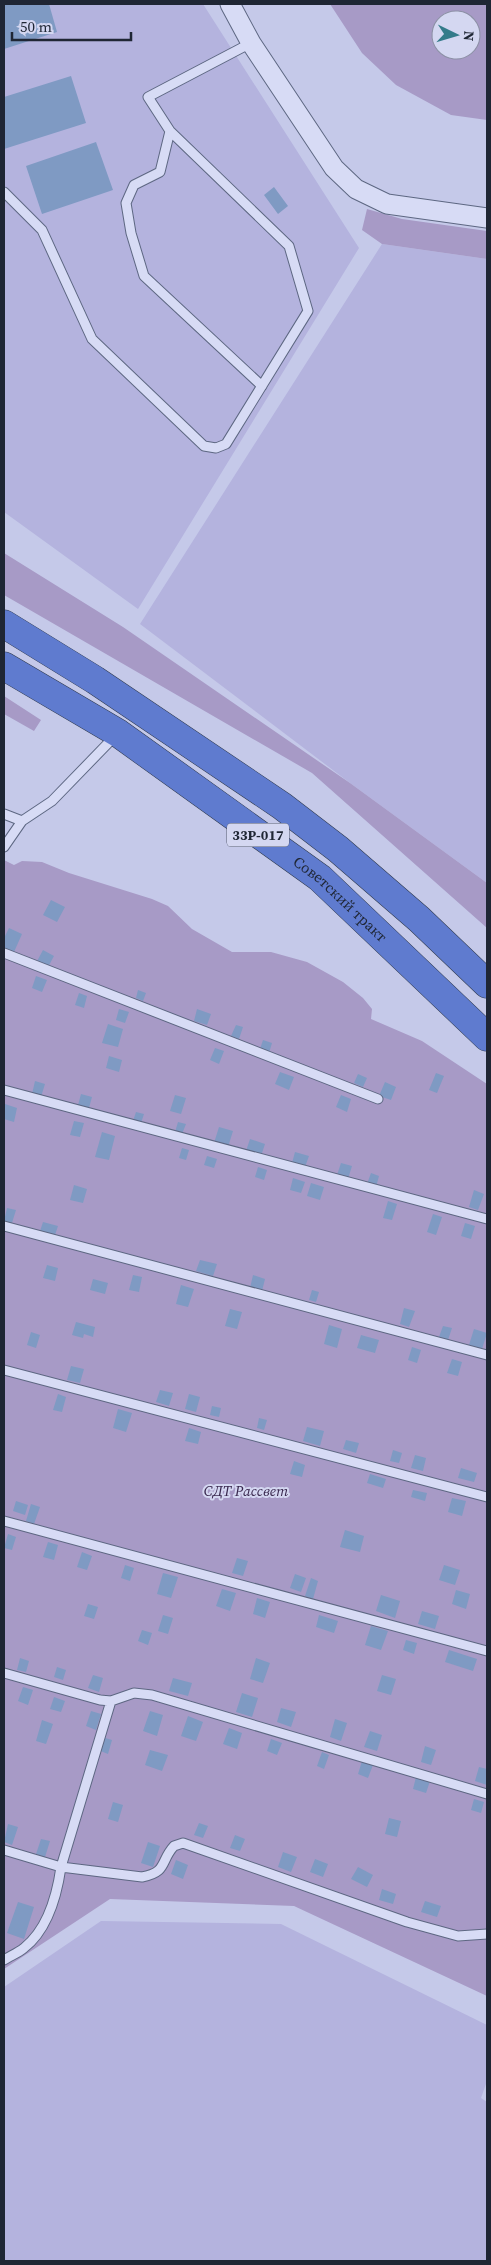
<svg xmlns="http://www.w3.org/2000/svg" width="491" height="2265" font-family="'Source Serif 4',serif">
	<rect width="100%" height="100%" fill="#c5c9e9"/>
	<path fill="#b4b3de" d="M4 4H203L359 248 138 609 4 512Z
		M382 244 487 259V883L350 783 140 624Z
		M101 1921 281 1924 487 2025V2081L481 2098 487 2102V2261H4V1987Z"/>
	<path fill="#a79ac6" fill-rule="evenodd" d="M330 4H487V120L451 115 396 85 362 53ZM441 20H471V50H441Z
		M367 209 402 219 487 231V259L382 244 362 230Z
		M4 553 123 627 350 783 487 883V928L312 773 4 595Z
		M4 696 41 720 34 731 4 714Z
		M4 860 14 865 22 861 42 862 69 873 152 899 168 906 192 929 232 952H271L307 962 343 982 363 998 372 1009 371 1019 422 1041 487 1084V1996L294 1906 110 1899 4 1969Z"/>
	<path fill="#7f9ac3" d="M4 4H49L57 32 4 49Z
		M71 76 86 123 4 149V97Z
		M96 142 113 190 42 214 26 166Z
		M274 187 288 206 278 214 264 195Z
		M51 900 65 907 57 922 43 915Z
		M9 928 22 934 14 952 4 948V938Z
		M43 950 54 956 47 969 36 963Z
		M36 976 47 980 42 992 32 988Z
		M138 990 146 993 143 1001 136 998Z
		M79 993 87 996 84 1008 75 1005Z
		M119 1009 129 1012 125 1023 116 1020Z
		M197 1009 211 1014 207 1025 194 1021Z
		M108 1024 123 1029 118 1047 102 1043Z
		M236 1025 243 1027 239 1039 231 1036Z
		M263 1040 272 1043 269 1053 260 1049Z
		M215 1048 224 1051 219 1064 210 1060Z
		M109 1056 122 1060 119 1072 106 1068Z
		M280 1072 294 1077 289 1090 275 1084Z
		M436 1073 444 1076 437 1093 429 1090Z
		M358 1074 367 1078 363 1087 354 1083Z
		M35 1081 45 1084 41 1097 32 1094Z
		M385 1082 396 1087 391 1100 379 1096Z
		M81 1094 92 1097 89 1108 78 1105Z
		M175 1095 186 1098 181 1114 170 1111Z
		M341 1095 351 1099 347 1112 336 1107Z
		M5 1104 17 1108 14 1122 4 1119Z
		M136 1112 144 1114 141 1123 133 1121Z
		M74 1121 84 1123 80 1137 70 1135Z
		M178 1122 186 1124 182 1134 175 1132Z
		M219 1127 233 1131 228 1147 214 1143Z
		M102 1132 115 1136 109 1160 95 1157Z
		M250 1139 265 1144 261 1156 246 1151Z
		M182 1148 189 1150 186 1160 179 1158Z
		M295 1152 309 1156 305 1167 292 1163Z
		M207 1156 217 1159 214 1168 204 1165Z
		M341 1163 352 1166 348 1179 337 1175Z
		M258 1167 267 1170 264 1180 255 1177Z
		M371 1173 379 1176 376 1187 367 1184Z
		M293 1178 305 1182 301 1193 290 1190Z
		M311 1183 324 1187 320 1200 307 1196Z
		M74 1185 87 1189 83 1203 70 1200Z
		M474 1190 484 1194 478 1210 469 1207Z
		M388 1201 397 1204 392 1220 383 1218Z
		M7 1208 16 1210 12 1223 4 1221Z
		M433 1214 442 1217 436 1235 427 1232Z
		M43 1222 58 1226 55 1235 40 1231Z
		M465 1223 475 1226 471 1239 461 1236Z
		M200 1260 217 1264 213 1276 196 1271Z
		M47 1265 58 1268 55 1281 43 1278Z
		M133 1275 142 1277 139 1292 129 1290Z
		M253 1275 265 1279 262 1291 250 1288Z
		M93 1279 108 1283 105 1294 90 1290Z
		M181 1285 194 1289 188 1307 176 1304Z
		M312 1290 319 1292 316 1302 309 1300Z
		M404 1308 415 1311 409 1327 400 1324Z
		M230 1309 242 1312 237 1329 225 1326Z
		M76 1322 95 1327 93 1337 84 1334 83 1338 72 1335Z
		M329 1325 342 1329 337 1348 324 1344Z
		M443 1326 452 1328 448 1340 439 1337Z
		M474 1329 487 1333 482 1349 469 1345Z
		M31 1332 40 1335 36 1348 27 1345Z
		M361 1335 379 1340 375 1353 357 1348Z
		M412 1347 421 1350 417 1363 408 1360Z
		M452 1359 462 1362 458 1376 447 1373Z
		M71 1366 84 1369 80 1383 67 1380Z
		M160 1390 173 1393 169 1406 156 1402Z
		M58 1394 66 1397 62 1412 53 1410Z
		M189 1394 200 1397 196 1412 185 1409Z
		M212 1406 221 1408 219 1417 210 1415Z
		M118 1409 132 1413 126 1432 113 1428Z
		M259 1418 267 1420 264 1430 257 1428Z
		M307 1427 324 1431 320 1446 303 1441Z
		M189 1428 201 1432 198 1444 185 1441Z
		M346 1440 359 1443 356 1453 343 1449Z
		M393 1450 402 1453 399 1463 390 1461Z
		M415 1455 426 1458 423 1471 411 1468Z
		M294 1461 305 1465 302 1477 290 1474Z
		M461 1468 477 1473 474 1482 458 1478Z
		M370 1474 386 1479 383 1488 367 1483Z
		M413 1490 427 1493 425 1501 411 1497Z
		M452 1498 466 1501 462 1516 448 1512Z
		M16 1501 28 1505 25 1515 13 1511Z
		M31 1504 40 1507 34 1524 26 1521Z
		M345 1530 364 1536 360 1552 340 1547Z
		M8 1534 16 1537 12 1550 4 1548Z
		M48 1542 58 1545 54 1560 43 1557Z
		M82 1552 92 1556 87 1570 77 1567Z
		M237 1558 248 1561 243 1576 232 1573Z
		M125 1565 134 1568 130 1581 121 1578Z
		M444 1565 460 1570 455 1585 439 1580Z
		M163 1573 178 1577 171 1598 157 1594Z
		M295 1574 306 1578 301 1592 290 1588Z
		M311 1578 318 1581 313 1599 305 1596Z
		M222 1589 236 1593 230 1611 216 1606Z
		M456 1590 470 1594 466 1609 452 1604Z
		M381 1595 400 1601 395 1618 376 1611Z
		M257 1598 270 1602 265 1618 253 1614Z
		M88 1604 98 1607 94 1619 84 1616Z
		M422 1611 439 1616 435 1629 418 1624Z
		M163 1615 173 1618 168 1634 158 1631Z
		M319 1615 338 1621 334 1633 316 1627Z
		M371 1626 388 1631 381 1650 365 1645Z
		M142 1630 152 1633 148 1645 138 1641Z
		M406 1640 417 1643 414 1654 403 1650Z
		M449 1650 477 1659 473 1671 445 1662Z
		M20 1658 29 1661 26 1672 17 1670Z
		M256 1658 270 1663 263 1683 250 1679Z
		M57 1667 66 1670 63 1680 54 1677Z
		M93 1675 103 1678 99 1692 88 1688Z
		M382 1675 396 1679 391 1695 377 1691Z
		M173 1678 192 1683 188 1696 169 1691Z
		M23 1687 33 1690 28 1705 18 1701Z
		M242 1693 258 1698 252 1717 236 1712Z
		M54 1697 65 1701 61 1712 50 1709Z
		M281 1708 296 1712 291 1727 277 1722Z
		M91 1711 101 1714 96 1730 86 1726Z
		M150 1711 163 1715 157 1736 143 1731Z
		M188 1716 203 1722 196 1741 181 1736Z
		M335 1719 347 1723 341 1741 330 1737Z
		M42 1720 53 1724 46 1744 36 1741Z
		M229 1728 242 1733 237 1749 223 1744Z
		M370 1731 382 1735 377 1751 364 1747Z
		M102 1737 112 1740 108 1754 98 1750Z
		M271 1739 282 1743 277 1755 267 1751Z
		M425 1746 436 1750 431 1765 421 1762Z
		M150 1750 168 1755 162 1771 145 1765Z
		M322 1752 329 1755 324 1769 317 1766Z
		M362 1761 373 1765 368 1778 358 1774Z
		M479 1767 487 1769V1785L475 1781Z
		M416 1777 430 1781 426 1793 413 1789Z
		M474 1799 484 1802 481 1813 471 1810Z
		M113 1802 123 1805 118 1822 108 1819Z
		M389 1818 401 1821 397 1837 385 1834Z
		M199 1823 208 1826 203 1838 194 1835Z
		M8 1824 18 1827 12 1845 4 1842Z
		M235 1835 245 1839 240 1851 230 1848Z
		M41 1839 50 1841 45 1857 36 1854Z
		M148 1842 160 1846 153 1867 141 1863Z
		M283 1852 297 1857 291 1872 278 1867Z
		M315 1859 328 1864 323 1877 310 1872Z
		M176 1860 188 1865 183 1879 171 1874Z
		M358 1867 373 1875 367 1887 351 1879Z
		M382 1889 396 1894 393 1904 379 1900Z
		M425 1901 441 1906 437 1917 421 1912Z
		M18 1902 34 1907 24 1939 7 1933Z"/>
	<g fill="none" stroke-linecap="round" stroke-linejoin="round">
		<g stroke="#5d6782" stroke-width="11">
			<path id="lane" d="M170 131 160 172 134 185 126 203 131 233 144 276 262 386
				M4 192 42 230 92 339 204 446 216 448 226 444 308 311 289 246 170 131 148 97 251 43
				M4 814 22 821
				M4 847 22 821 52 801 116 735
				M4 953 378 1099
				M4 1090 487 1219
				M4 1226 487 1355
				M4 1370 487 1497
				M4 1521 487 1651
				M4 1673 100 1700 111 1701 134 1693 152 1695 487 1794
				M111 1701 61 1867 142 1877C168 1872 160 1861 174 1846L183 1843 407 1922 458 1936 487 1934
				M4 1850 61 1867C57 1895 47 1930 24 1948 18 1953 10 1956 4 1960"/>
		</g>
		<g stroke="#5d6782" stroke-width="21">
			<path id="street" d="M230 4 251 43 334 168 356 189 387 204 487 218"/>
		</g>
		<g stroke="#313c50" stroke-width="29">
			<g id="highway">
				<path d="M4 624 95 680 282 806 338 849 419 919 487 984"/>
				<path id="s1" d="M4 666 118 733 320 878 487 1037"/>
			</g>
		</g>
		<use href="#lane" stroke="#d7dbf5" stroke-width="9"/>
		<use href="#street" stroke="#d7dbf5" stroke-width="19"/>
		<use href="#highway" stroke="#5f7bcf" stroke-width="28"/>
	</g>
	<g text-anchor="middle" stroke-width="4" stroke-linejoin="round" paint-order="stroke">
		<rect fill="#d4d7f1" stroke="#555b6d" stroke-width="1" x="227" y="823.5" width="62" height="23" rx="4"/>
		<g font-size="14" font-weight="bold" fill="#1f2634">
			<text x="258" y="840">33Р-017</text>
		</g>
		<g font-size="15" fill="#1f2634" stroke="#d4d7f1">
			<text dy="5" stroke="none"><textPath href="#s1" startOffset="410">Советский тракт</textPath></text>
		</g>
		<g font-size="15" font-style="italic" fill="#39284e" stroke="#d4d7f1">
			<text x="246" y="1496">СДТ Рассвет</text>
		</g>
	</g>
	<rect width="491" height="2265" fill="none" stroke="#1f2634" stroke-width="10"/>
	<g transform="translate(456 35) rotate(95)"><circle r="24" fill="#d4d7f1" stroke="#8c90a5"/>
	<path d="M0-4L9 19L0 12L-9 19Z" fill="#347b8a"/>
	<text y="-8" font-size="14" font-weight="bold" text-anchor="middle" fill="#1f2634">N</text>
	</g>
	<path d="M12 32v8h119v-8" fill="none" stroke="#1f2634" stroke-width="2.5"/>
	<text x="20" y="32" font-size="15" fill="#1f2634" stroke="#d4d7f1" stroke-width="4" paint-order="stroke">50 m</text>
</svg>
